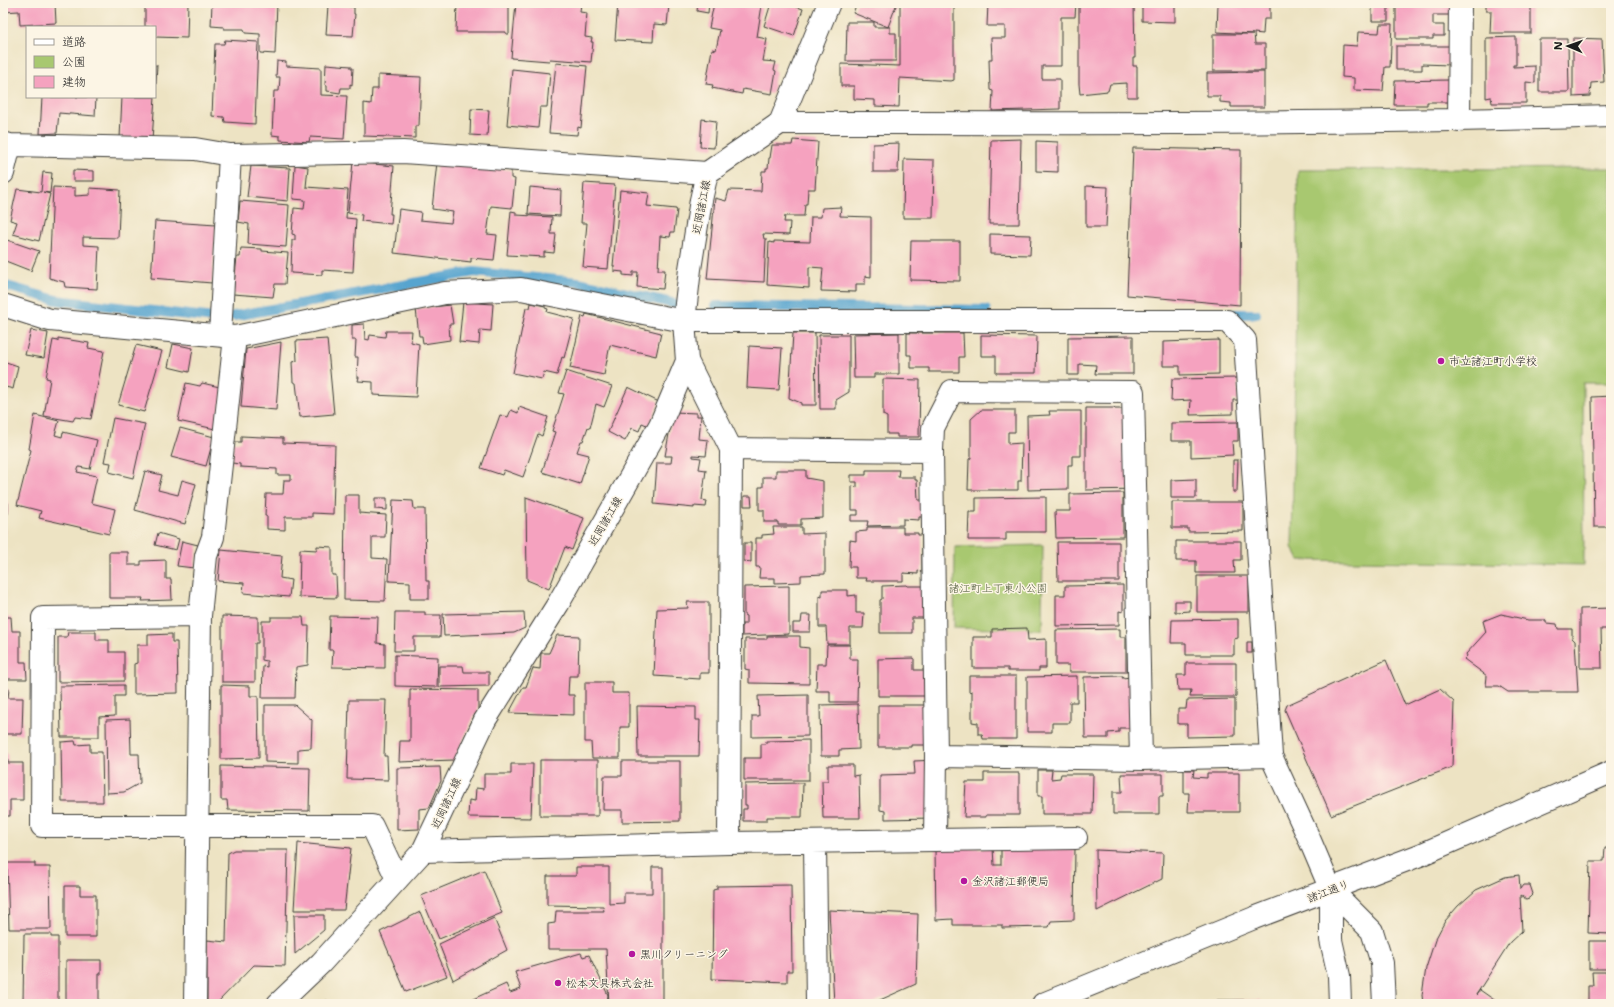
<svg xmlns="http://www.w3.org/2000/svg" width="1614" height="1007" font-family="'Shantell Sans','Klee One',sans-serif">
	<rect width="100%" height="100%" fill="#fcf5e5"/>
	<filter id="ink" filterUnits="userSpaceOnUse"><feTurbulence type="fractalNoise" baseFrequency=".025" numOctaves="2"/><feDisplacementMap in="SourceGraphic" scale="8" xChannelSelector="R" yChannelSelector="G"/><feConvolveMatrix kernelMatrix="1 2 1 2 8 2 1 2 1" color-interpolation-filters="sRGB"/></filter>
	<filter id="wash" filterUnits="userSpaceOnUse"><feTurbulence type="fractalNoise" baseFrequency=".012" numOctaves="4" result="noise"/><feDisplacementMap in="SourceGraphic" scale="16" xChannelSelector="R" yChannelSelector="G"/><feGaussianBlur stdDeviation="0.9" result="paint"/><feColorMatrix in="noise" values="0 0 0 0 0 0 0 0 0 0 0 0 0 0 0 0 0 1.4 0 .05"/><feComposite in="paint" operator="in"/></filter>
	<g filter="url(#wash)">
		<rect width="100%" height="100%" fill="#ede3c3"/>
		<path fill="#a8c870" stroke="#627246" d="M1611 168V383H1583L1584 565 1299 560 1292 547 1298 170Z
			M1043 545 1042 630 954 628 955 547Z"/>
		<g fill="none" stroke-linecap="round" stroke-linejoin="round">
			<path stroke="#56a4cf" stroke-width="10" d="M3 285 56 300 215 318
				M716 306 986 310
				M1222 314H1256
				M234 316 474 272 578 282 676 304"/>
		</g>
		<g id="blocks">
			<path fill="#f5a2bf" d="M3 3H55L56 23 20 25 19 11 3 12Z
				M145 3H188L187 38 155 37V27H145Z
				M212 3H277L275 54 260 53V34L245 33 244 29H224V27L211 26Z
				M457 3H509V34H506V32H456Z
				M516 3H581L580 12 587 13 585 37 592 38 591 42H593L591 62 550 59 549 61 511 58Z
				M618 3 669 5 667 25 654 24 653 42 615 40Z
				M698 3H709L708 13 697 11Z
				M714 3H750L762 5 757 37 767 39 763 61 776 62 774 70 776 71 772 94 743 89 742 94 712 88 713 85 706 84 712 49 716 50 720 30 709 28Z
				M771 3H785L803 9 794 36 764 26Z
				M857 3H897L888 27 853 13Z
				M900 3H953L954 4V80L951 81 900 78 899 107 875 106V100L854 99V86H841V64L900 66Z
				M988 3H1076L1075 17H1061V66H1042V79H1060V109L992 111 993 91 990 90 989 59H992L991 38H1005V26H987Z
				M1079 3H1134L1135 58H1133V66H1137V97H1127V83L1110 84 1108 91 1080 94 1079 84Z
				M1142 3H1175V22L1142 21Z
				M1218 3H1270V19H1264L1263 34 1254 33 1255 44H1265V71H1213V34H1253L1217 32Z
				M1372 3H1388V21H1372Z
				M1396 3H1453V15H1433V25H1444V36H1433V39H1396Z
				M1486 3H1531V33H1490L1491 11H1486Z
				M328 5 354 7V14H355L353 36 326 35Z
				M847 22H874V27H890V33H896V61H846Z
				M1380 24H1392L1390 67H1385L1383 91 1354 90V78L1342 77 1343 45 1357 46 1358 32 1379 33Z
				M1516 37V65H1513V67L1535 66V83L1526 82V103H1492L1491 97 1486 98V38Z
				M1573 38 1602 39 1604 82 1591 83 1590 96 1573 97Z
				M1539 39H1567V44L1568 43 1569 92H1539Z
				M225 40 258 42 255 124 225 122 224 117 212 116 215 44H224Z
				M1396 46H1451L1450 65 1422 64V70H1396Z
				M277 61 286 62V66L321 68V95L347 96 344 139 310 137 309 142 280 140V136L272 135 274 91H279L280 77H276Z
				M556 63 587 66 581 128 578 127 577 135 549 133Z
				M326 64 351 66V68H353L352 85 350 84V88H341L340 93 327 91V86L325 85Z
				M155 65H157L156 84H155Z
				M512 69 550 73 547 107H540L538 128 507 125Z
				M1264 72V107H1231V103L1220 102V96H1207V73Z
				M378 75 421 77 419 126H415V138L364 136V103L371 104 372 89H378Z
				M1449 80 1450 102H1427V105H1394L1395 81Z
				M42 97H96L95 116 59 113 57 133 40 134Z
				M122 97H155L152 140 120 138Z
				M471 109 489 110 487 136 470 135Z
				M702 119 716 121 714 148 700 147Z
				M1021 139 1019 224H989L991 140Z
				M793 140 818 142 815 189H808L807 204H805L804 216H785L784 222H790L789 235 763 234 764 239H766L764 282 707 279 715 198 726 201 729 190 761 191 762 171H766V168H768L769 158H770L772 145H792Z
				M1036 141 1058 142V172L1036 171Z
				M899 143 898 172H873V144Z
				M1133 148 1241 150 1240 305 1127 295Z
				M904 159 934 160 933 218H903Z
				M353 162 394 166 390 214H392L391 224 361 221 362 215 348 213Z
				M437 162 511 170V178L515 179 512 208 491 206 487 234 497 235 494 260 471 258V262L394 253 399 209 421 212 420 220 451 223 453 212 432 209Z
				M295 165 308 167 306 187 348 190 346 218 356 219 353 272 322 270V275L291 273 292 240H295V235L292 234 294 208 304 209 305 200 293 199Z
				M251 166 290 168 288 201 247 197Z
				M73 170 94 171V181H73Z
				M43 172 52 173 50 193 43 192 50 194 39 241 13 234 17 222 10 220 17 189 41 192Z
				M584 183 615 185 608 269 583 267 587 223H581Z
				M1086 186 1108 187 1106 227H1086Z
				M53 187 75 188V196L90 195V188L120 190 118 238 83 237V245L99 246 97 289 65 287 64 282 49 278Z
				M530 187 561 190 560 216 528 214Z
				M620 190 649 193 647 206 676 209V210H677L674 232H671L670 237 660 236 658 270H665L663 289 637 287 638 272H633V276L623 275V272L614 271V266H613Z
				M240 201 289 205 286 247 248 244 249 224 238 222Z
				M841 207 840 216 871 217V277L865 276V284H856V292L821 291 823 268 809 267V288L767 285 769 242 774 243V241L810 242 811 217H821L822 208Z
				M511 211 516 212V215L552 217 551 234H556L554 253 544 252V257L507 255Z
				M155 221 216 225 212 283 151 278Z
				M990 234 1031 235 1030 255 990 254Z
				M4 239 39 251 31 271 3 260Z
				M911 241H960V281L910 280Z
				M241 248 262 249V251L288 253 285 284H275L273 297 233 294 237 257H240Z
				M463 302 493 304 491 331 480 330 479 344 459 342Z
				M531 303 545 306V308L548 309 547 312 574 319 564 358 562 357 557 375 544 372 542 379 513 373 526 308H530Z
				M450 305 453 324H449L450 340 423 344 422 336H419L416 309Z
				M586 314 661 333 656 356 610 345 604 375 570 368 582 316 585 317Z
				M364 324 365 339 369 340 370 335 385 337 386 331H412L411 342 419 344 416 397 373 395V382L358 381 359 377H357L358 357H355L356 340H352V325Z
				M31 330 48 333 44 358 25 355Z
				M793 333H815L816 405H801V403L789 398Z
				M899 333V374H874V378H854L853 334Z
				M907 333H963L964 357H959V372H929V368H911V355H907Z
				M819 335H849V392L836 400V409H820Z
				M981 335 1037 336 1036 373H996V356H981Z
				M1133 336V374H1095L1096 365 1079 364V375H1068V337Z
				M58 338 89 343 88 348 104 351 91 419 75 417 73 421 44 416 50 379 46 378 53 340 58 341Z
				M327 339 334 414 300 417 296 383 293 382 292 362 297 361 296 341Z
				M1219 340V374L1180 375V366H1163V342Z
				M281 342 276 410 241 407 246 349Z
				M173 344 193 348 189 372 168 367Z
				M136 345 162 351 144 412 118 405Z
				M749 346 782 348 779 390 747 388Z
				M3 361 18 366 13 389 6 387 4 398Z
				M566 371 612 386 604 407 596 404 590 428 588 427 583 441H581L577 452 589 455 580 484 542 472 555 432 552 431 564 394 559 393Z
				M1238 378V400H1233V414L1190 415 1191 400 1171 401 1172 379Z
				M883 379 920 380 919 437H897V434H887V417L883 415Z
				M186 383 200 386 202 383 224 388 215 429 178 421Z
				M628 387 659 402 649 426 642 423 639 431 632 428 625 441 608 432Z
				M1611 396V527H1594L1592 397Z
				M519 407 548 417 542 436 538 434 523 477 504 470 502 475 481 468 500 415 508 417 511 410 518 413Z
				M1086 408H1114L1115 409H1128L1139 489 1086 490Z
				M981 410H1015V432H1008V444L1022 443 1021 481H1018V490H968L969 459 971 458V419Z
				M1049 411H1081V456H1072V465H1068V489L1028 490 1027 416 1050 415Z
				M673 412 697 413V416H701L699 439 708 440 706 456 693 455V457L701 458 699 469 706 470 702 500 707 501 706 507 694 506V508L654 504 657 463H671L672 456H665Z
				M35 415 59 421 55 435 62 437 63 432 97 440 90 469 79 467 77 472 97 476 91 503 115 509 109 534 39 518 41 511 17 505 31 450 29 449Z
				M113 418 145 424 133 478 109 472 111 463 104 462Z
				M1238 422V441H1232L1233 455 1191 457V441H1171V423Z
				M180 428 214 437 206 466 171 457Z
				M241 436 283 438V443L335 445 333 514 312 513V517H285V530L267 529V516H265L266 494H283L284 480H291V475H277V469L240 467V464L232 463 233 442H241Z
				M1233 460H1238L1237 492H1233Z
				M776 470H806V478L823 481V518L801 519V525H778V522H764V510H759V487H763V477H776Z
				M866 470H899L898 477H915V480H917L918 500H922V517H919V520L903 519V525L867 526 868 521H851V515H858V510H852V486L857 487V482H851V475H866Z
				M145 471 162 475 158 490 178 495 182 480 196 484 185 524 135 510Z
				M1196 479V498H1171V480Z
				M1123 493V537L1056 538 1055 511H1070V494Z
				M345 495H359V513L386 515 385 537H372V558L387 559 385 601 344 600Z
				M744 496H751L752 506H744Z
				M526 497 584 518 572 550 565 547 549 589 527 580Z
				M1046 497V532H1006V540H968L969 512H976V498Z
				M375 498H387V510L375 509Z
				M393 500 413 501 414 509H425L426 581H429V599H410V582L389 581Z
				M1172 502H1243V531L1188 532V528H1172Z
				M3 503H8V514H3Z
				M773 527H802V534L825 533V574L801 575V582L775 583V578H759L760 567H756V538H762V535L774 534Z
				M867 527H903V533H918V535H922V572L918 571V574L903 573V581H866L867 578H856V567H849L850 540 856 541V532L867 531Z
				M3 530H5L4 556H3Z
				M158 533 179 539 176 550 155 545Z
				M182 541 198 545 194 568 177 566Z
				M1176 541H1241V560H1234L1235 573H1196V561H1176Z
				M1057 542H1119V581H1058Z
				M744 543H751V562L744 561Z
				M317 546 332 547V575H336L337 598 299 597 300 549 317 550Z
				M221 550 282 556 280 578 291 580 289 597 243 593 244 583 218 581Z
				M109 552H128V565H141V561L166 560V579H171L172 600 142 601 143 598H109Z
				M1197 576H1249V612H1197Z
				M907 585 908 586H929L925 618H912V633H880V600L882 599V586Z
				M1123 585V612L1119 611V625L1056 626V595H1065V586Z
				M789 586V634L742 636V624H746V616L744 615V587Z
				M822 590H848V596L856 595V613H864L863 628H850V644H827L826 627H819V596L822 597Z
				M1175 601H1190V611L1175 612Z
				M687 602H709V673H700V679L654 676 657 609 688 608Z
				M1611 608V629H1601L1602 668H1580V609Z
				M395 612H425V615H441L440 637H414V651H394Z
				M524 612 525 628 514 633 444 636 443 614Z
				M1501 614 1528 620H1546V623L1557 624 1558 629H1572V638L1575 641 1578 692H1508L1499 686H1486L1487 676 1464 659 1467 656 1466 654 1486 632 1483 621Z
				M802 615H811L810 632H793V623H801Z
				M222 616 258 617V643H255V682H222Z
				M330 616 378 617 377 643 385 644V668L332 667 333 650H329Z
				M3 617H11L12 631H20V662H26L27 679H3Z
				M271 617H303L304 626H309L308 665 296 667 295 698H262L263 666 267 667V661L262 660V621H271Z
				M1238 619V638L1234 639V655H1186V643H1171L1172 620Z
				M1027 628 1028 640 1046 639V668H1039V671H1008V668H973V637H992V629Z
				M1120 629V637H1126V672H1069V665H1056V630Z
				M68 632H96V640H109V652H124V681L58 682V637H67Z
				M172 634V642H177L178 693 134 694V664L137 663V645H148V635Z
				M557 635 579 636 578 676H569L568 695H574V715L509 713 523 687H526L533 668 540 669 541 653H549Z
				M767 636H800V647L809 648V684L749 683V670L745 669V639H767Z
				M1247 642H1252V653H1247Z
				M827 645H850V659H858L857 702H830V691H816L817 664H826Z
				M395 655 438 657 437 687 395 686Z
				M914 658V670H935L929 696H878V659Z
				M1386 660 1405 705 1440 689 1454 702 1452 767 1331 815 1285 710 1287 705Z
				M1186 663H1236V697H1190L1191 690H1178L1177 675H1186Z
				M439 666H463L464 672H489V686L439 687Z
				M969 676H1016V739H983L982 734H978V723L972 722V691L969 692Z
				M1077 676V702H1070V723H1052V732H1027V677Z
				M1123 676 1122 678 1131 677 1136 728H1119V732L1108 733V738H1085L1084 677Z
				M585 682H612V693H629V727H620V758H592L591 742H585Z
				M124 685V696H115V716L99 717V737H61L60 686Z
				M221 685 250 686V696H258L259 758 221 759Z
				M3 689H9L8 698H23L22 734H3Z
				M410 689 478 690V714H475L454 760 399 762 400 741H410Z
				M808 695V736L752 737V716H759L758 696Z
				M1235 699V736L1187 737V724H1178V709H1186L1187 700Z
				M349 700H386L384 756H387L388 780 347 779Z
				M858 704 859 749 839 750V756H821L820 705Z
				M265 705H295L312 720 311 748 298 749V763L265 762Z
				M878 705H929L937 745H911V747H878Z
				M637 706 696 707V720H700L699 756H638Z
				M130 719 131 754H139L140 783 124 792 107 793 106 720Z
				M809 740V780H744V758H761V744H766V741Z
				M75 741 76 745 90 744V752H102L103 802H62L61 742Z
				M3 753H7L8 763H23V800H10V816H3Z
				M540 760H598V816H540Z
				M936 760 932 818 885 819V811L880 810V775L915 774 914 761Z
				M622 761H680V821L622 822V810H603L604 776H622Z
				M511 764H533L531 818 468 817 469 800 475 801 476 788 484 789V774H511Z
				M828 765H853V776L859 775 860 818H823L822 781H828Z
				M221 766 310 768 309 811 228 810 227 800H221Z
				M440 767 441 781 429 808 419 809V829L397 830V768Z
				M1038 770H1052L1051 779 1060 778 1061 774H1093L1092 814H1042V796H1038Z
				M1184 770H1194L1193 777 1207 778V773H1239V812H1188L1189 793H1184Z
				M984 773H1019V815H986V817H964L966 782H984Z
				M1121 774H1163V796H1159V814H1113V792H1122Z
				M803 783 802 817H767V821H743V809H747V805H745V784Z
				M298 843 351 848 344 910H294Z
				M1001 846 1075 847 1074 920 1051 921 1049 927 1002 928V925H953V919L936 920 935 848H993L994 865H1001Z
				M1605 848H1611V934L1588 933 1590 861H1604Z
				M234 850H288L285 966 254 965 216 1004H207V940L226 942 228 853Z
				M1096 850 1163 853 1162 879 1097 911Z
				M7 863H35V867H50L51 929H9Z
				M576 867H609V904L624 903V893H652V867H663V1004H609L606 949H548V924L555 923 556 911H604L603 906 547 905V876H576Z
				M484 870 502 913 439 939 421 896Z
				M1519 875 1520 889 1523 885H1530L1533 894 1529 898 1526 899 1520 895 1522 931 1510 942 1476 995 1480 990 1500 1004H1423L1422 995 1426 968 1435 940 1445 921 1458 906 1476 890 1505 877Z
				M791 885 792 971H787V982L712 979 713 890 717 889V886Z
				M65 886H80V895H96V937H65Z
				M829 910 918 914 916 984 871 1004H834Z
				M420 912 447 976 406 992 380 932Z
				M294 915H324V930L295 954Z
				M494 918 507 950 453 980 439 944Z
				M24 934H51V937H58V1004H23Z
				M1589 941H1611V969H1589Z
				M581 953 583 957 589 955 608 995 607 1004H462L506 984 510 993 521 989 515 972Z
				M66 960H101V974H99V1001H96V1004H66Z
				M1592 972H1611V1004H1588V986H1593Z
				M327 1000 329 1004H318Z
				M1217 1000H1261L1260 1004H1217Z"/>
		</g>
	</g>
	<g filter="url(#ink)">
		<use href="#blocks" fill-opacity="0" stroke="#3b3a35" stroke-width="1"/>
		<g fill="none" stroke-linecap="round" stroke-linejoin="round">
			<g stroke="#3b3a35" stroke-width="24">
				<path id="minor" d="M1459 121 1460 3
					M780 123C1057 123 1334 125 1611 116
					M3 143 10 145 195 149 230 155 403 152 707 173
					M3 173 10 145
					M3 305 50 320 235 337 445 293 521 289 684 321H1227L1245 340 1271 756 1308 836 1331 890V940L1339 976 1340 1004
					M220 335 230 155
					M687 361 731 449 729 843
					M731 449 932 451
					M200 616 43 618 42 826H372L397 879
					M936 756 1141 759 1271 756
					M935 839 936 756 932 451 933 428 952 391 1133 392 1141 759
					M815 843 817 1004
					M423 851 729 843 1076 838
					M1331 890 1372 931 1382 963 1384 1004
					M195 1004 200 616 206 556 213 537 235 337
					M1043 1004 1254 918 1420 855 1611 772"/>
			</g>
			<g stroke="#3b3a35" stroke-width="24">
				<path id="major" d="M278 1004 321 963 423 851 485 720 558 604 660 425 687 361 684 321 690 269 701 200 707 173 780 123 829 3"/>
			</g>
			<use href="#minor" stroke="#fff" stroke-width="22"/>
			<use href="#major" stroke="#fff" stroke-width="22"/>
		</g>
	</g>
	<g fill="#b5179e" stroke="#fcf5e5" stroke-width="1.5">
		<circle cx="1441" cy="361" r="4"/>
		<circle cx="964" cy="881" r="4"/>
		<circle cx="632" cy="954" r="4"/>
		<circle cx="558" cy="983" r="4"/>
	</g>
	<g text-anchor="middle" stroke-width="3" stroke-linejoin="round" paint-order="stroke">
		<g font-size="11" fill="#1c1c1c" stroke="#fcf5e5">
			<text transform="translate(701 207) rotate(-79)" y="4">近岡諸江線</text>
			<text transform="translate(605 521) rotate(-60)" y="4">近岡諸江線</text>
			<text transform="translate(446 803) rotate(-65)" y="4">近岡諸江線</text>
			<text transform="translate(1328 891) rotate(-21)" y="4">諸江通り</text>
		</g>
		<g font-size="11" fill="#1c1c1c" stroke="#fcf5e5" text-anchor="start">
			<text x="1449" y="365">市立諸江町小学校</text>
			<text x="972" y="885">金沢諸江郵便局</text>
			<text x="640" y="958">黒川クリーニング</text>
			<text x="566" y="987">松本文具株式会社</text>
		</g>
		<g font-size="11" fill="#4d5839" stroke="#fcf5e5">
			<text x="998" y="592">諸江町上丁東小公園</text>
		</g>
	</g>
	<rect width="1614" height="1007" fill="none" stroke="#fcf5e5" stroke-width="16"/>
	<rect x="26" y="26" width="130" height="72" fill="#fcf5e5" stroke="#a29e95"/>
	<rect x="34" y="39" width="20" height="6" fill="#ffffff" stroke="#a29e95"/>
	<text x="62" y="46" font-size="12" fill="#1c1c1c">道路</text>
	<rect x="34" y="56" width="20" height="12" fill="#a8c870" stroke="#a29e95"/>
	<text x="62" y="66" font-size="12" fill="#1c1c1c">公園</text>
	<rect x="34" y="76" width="20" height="12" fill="#f5a2bf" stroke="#a29e95"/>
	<text x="62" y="86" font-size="12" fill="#1c1c1c">建物</text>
	<g transform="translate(1568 46) rotate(272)" stroke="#fcf5e5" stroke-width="3" paint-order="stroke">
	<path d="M0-3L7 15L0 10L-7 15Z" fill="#1c1c1c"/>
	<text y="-6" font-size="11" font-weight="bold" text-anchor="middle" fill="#1c1c1c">N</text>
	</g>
</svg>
